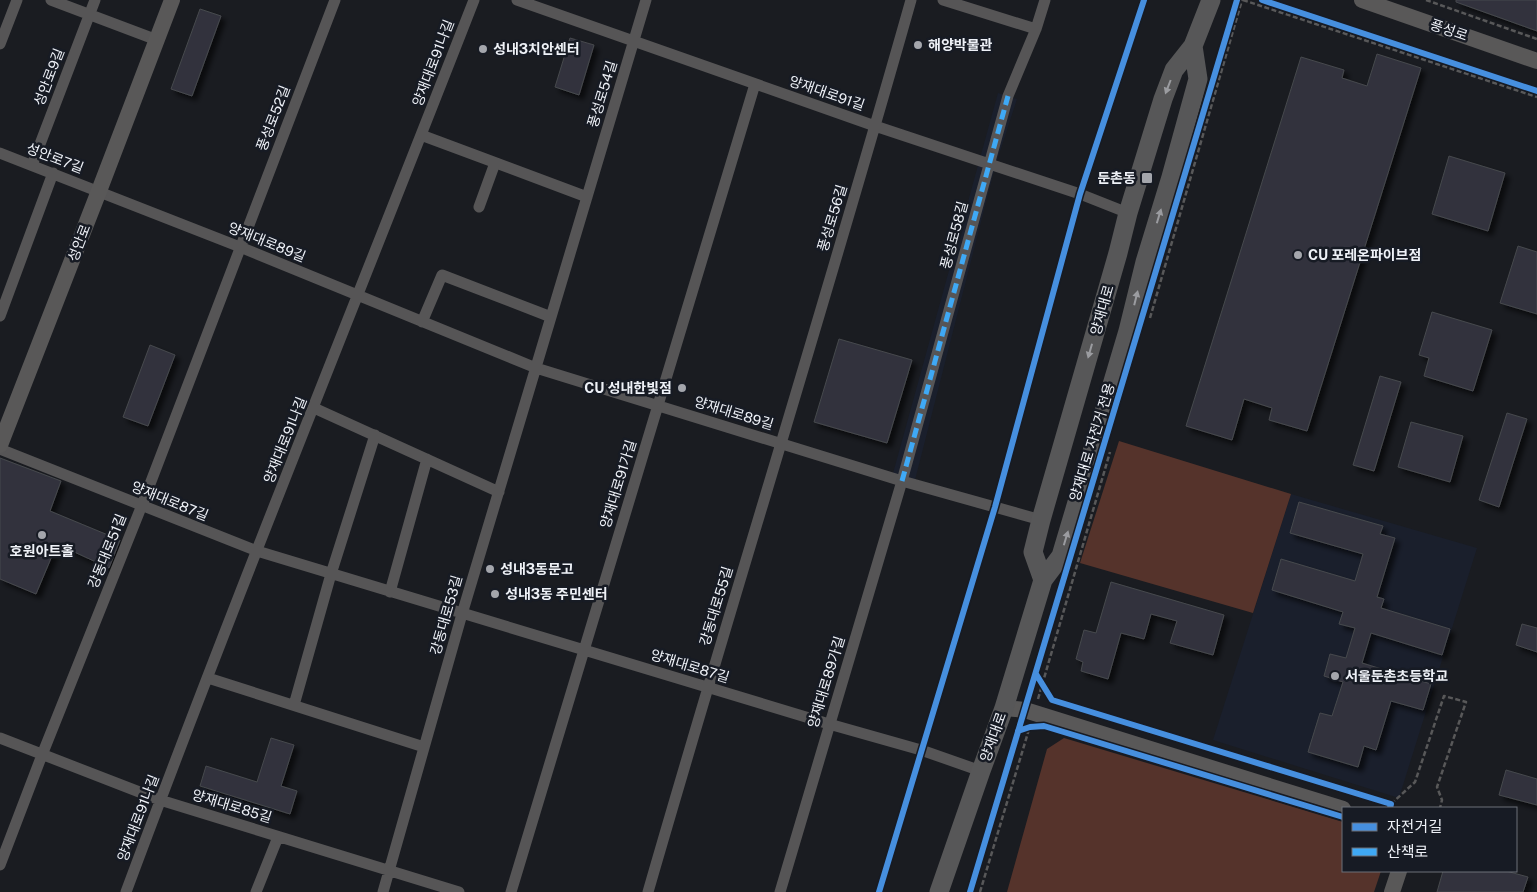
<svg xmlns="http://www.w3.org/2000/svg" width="1537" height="892" font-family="'Public Sans','Noto Sans KR',sans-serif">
	<defs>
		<filter id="shadow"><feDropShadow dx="4.5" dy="4.5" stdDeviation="2.5" flood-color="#0009"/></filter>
	</defs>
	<rect width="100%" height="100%" fill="#1a1c21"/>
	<path fill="#1a1f2c" d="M998 93 1017 99 995 167 914 484 892 477Z
		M1291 494 1477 548 1399 798 1213 740Z"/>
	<path fill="#55332b" d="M1119 441 1291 494 1253 613 1080 563Z
		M1064 738 1343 822V871H1381L1374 892H1007L1047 749Z"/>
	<path fill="#30333d" stroke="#47494d" filter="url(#shadow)" d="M1456 0H1537V31L1456 2Z
		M200 9 221 16 192 96 171 89Z
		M570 38 594 45 579 95 555 87Z
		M1377 54 1421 68 1307 431 1269 420 1272 408 1244 399 1232 440 1186 426 1301 57 1344 70 1342 78 1367 86Z
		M1449 156 1505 173 1488 231 1432 214Z
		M1518 246 1537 252V314L1500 303Z
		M1432 312 1492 330 1473 391 1424 376 1429 358 1419 355Z
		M839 339 912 360 887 443 814 422Z
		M150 345 175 355 148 426 123 417Z
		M1380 376 1401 382 1374 471 1353 465Z
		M1507 413 1527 419 1499 507 1479 500Z
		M1411 422 1463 436 1450 482 1398 467Z
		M0 458 61 481 50 511 120 540 109 568 57 544 36 594 0 579Z
		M1299 502 1383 526 1380 534 1395 538 1377 597 1384 599 1381 608 1450 629 1442 655 1371 633 1362 663 1431 684 1423 710 1391 701 1376 750 1364 746 1358 767 1308 752 1320 713 1332 716 1343 682 1324 676 1330 654 1346 658 1355 628 1339 624 1343 612 1272 590 1281 559 1355 581 1363 554 1290 533Z
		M1111 582 1224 615 1213 655 1170 643 1177 621 1151 614 1144 639 1121 633 1108 679 1081 671 1083 662 1076 659 1084 630 1096 633Z
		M1522 624 1537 628V652L1516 645Z
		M271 738 294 745 281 786 297 791 290 814 200 786 206 766 257 782Z
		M1506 770 1537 779V805L1499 795Z
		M1443 871H1506L1528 877 1523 892H1437Z"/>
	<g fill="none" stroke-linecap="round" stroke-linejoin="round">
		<path stroke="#585859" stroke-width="2.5" stroke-dasharray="5 2.5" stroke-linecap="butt" d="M1243 0 1537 97
			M1426 0 1537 39
			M1150 318 1242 0
			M1038 699 1110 452
			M1391 804 1415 782 1444 696 1466 702 1437 787 1442 800 1440 808
			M980 892 1030 726"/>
		<path stroke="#565556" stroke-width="11" d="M51 0 157 40
			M517 0 875 126 1080 194 1128 213
			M943 0 1036 29
			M0 44 17 0
			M421 135 587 197
			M0 153 240 247 536 368 902 481 1041 520
			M32 165 95 0
			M479 207 495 163
			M0 316 53 173
			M422 322 442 275 551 317
			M314 408 499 492
			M0 449 257 551 829 724 921 750 981 771
			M390 592 427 459
			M208 678 424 747
			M294 705 331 574 375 435
			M0 738 160 800 459 892
			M0 865 42 755 142 505 335 0
			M126 892C237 593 358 297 474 0
			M256 892 278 837
			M383 892 462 614 646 0
			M511 892 755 84
			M648 892C734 594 827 298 911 0
			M780 892 902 481 1008 96 1036 29 1045 0"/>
		<path stroke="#595858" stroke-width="16" d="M1362 0 1537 61
			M0 445 99 191 172 0
			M1004 708 1025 710 1343 809
			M1392 892 1399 871"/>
		<path stroke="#575758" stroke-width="19" d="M1043 580 1033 552 1041 520 1118 253 1128 213 1163 99 1174 70 1193 46 1211 0
			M939 892 981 771 1004 708 1043 580 1061 556 1128 331 1145 262 1171 177 1198 79 1193 46"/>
		<path stroke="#3fa9f5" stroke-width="5" stroke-dasharray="10 5" stroke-linecap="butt" d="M902 481 1008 96"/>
		<g stroke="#171b24" stroke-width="9">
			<path id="cycleway" d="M1262 0 1537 91
				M1036 674 1052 700 1391 804 1390 808
				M1018 731 1030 727 1044 726 1343 817
				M879 892 995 507 1080 194 1144 0
				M970 892 1237 0"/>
		</g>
		<use href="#cycleway" stroke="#468fdf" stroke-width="6"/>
	</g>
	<defs><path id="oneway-solid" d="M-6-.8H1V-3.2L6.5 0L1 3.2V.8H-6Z" transform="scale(1.25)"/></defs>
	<g fill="#9b9ca0">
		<use href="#oneway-solid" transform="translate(1168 87) rotate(111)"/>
		<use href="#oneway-solid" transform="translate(1159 216) rotate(-73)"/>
		<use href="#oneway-solid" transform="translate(1136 298) rotate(-76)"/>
		<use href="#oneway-solid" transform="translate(1090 351) rotate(106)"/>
		<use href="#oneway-solid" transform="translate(1066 538) rotate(-73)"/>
	</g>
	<g fill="#a4a6ac" stroke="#171b24" stroke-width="2">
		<circle cx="918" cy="45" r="5"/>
		<circle cx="483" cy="49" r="5"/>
		<rect x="1141" y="172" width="12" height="12" rx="2.5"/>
		<circle cx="1298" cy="255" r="5"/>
		<circle cx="682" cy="388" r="5"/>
		<circle cx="42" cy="535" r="5"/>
		<circle cx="490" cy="569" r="5"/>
		<circle cx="495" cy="594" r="5"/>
		<circle cx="1335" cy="676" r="5"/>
	</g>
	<g text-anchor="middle" stroke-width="5" stroke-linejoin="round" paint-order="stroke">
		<g font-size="14" fill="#eef1f7" stroke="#171b24">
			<text transform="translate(1449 30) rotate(19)" y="5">풍성로</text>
			<text transform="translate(433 63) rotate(-69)" y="5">양재대로91나길</text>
			<text transform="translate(49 77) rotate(-69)" y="5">성안로9길</text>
			<text transform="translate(827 93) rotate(19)" y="5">양재대로91길</text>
			<text transform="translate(602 94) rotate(-73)" y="5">풍성로54길</text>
			<text transform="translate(273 118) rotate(-69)" y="5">풍성로52길</text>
			<text transform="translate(55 158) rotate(21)" y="5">성안로7길</text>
			<text transform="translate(832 218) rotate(-73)" y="5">풍성로56길</text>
			<text transform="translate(954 235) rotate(-75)" y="5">풍성로58길</text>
			<text transform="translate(267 242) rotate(22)" y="5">양재대로89길</text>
			<text transform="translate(79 243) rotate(-69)" y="5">성안로</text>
			<text transform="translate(1102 310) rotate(-74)" y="5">양재대로</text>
			<text transform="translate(734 413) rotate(17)" y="5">양재대로89길</text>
			<text transform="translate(285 440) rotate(-68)" y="5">양재대로91나길</text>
			<text transform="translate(1092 442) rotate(-73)" y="5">양재대로 자전거 전용</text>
			<text transform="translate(618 484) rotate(-73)" y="5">양재대로91가길</text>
			<text transform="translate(170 501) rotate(22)" y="5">양재대로87길</text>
			<text transform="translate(107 551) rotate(-68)" y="5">강동대로51길</text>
			<text transform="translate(716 606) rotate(-73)" y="5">강동대로55길</text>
			<text transform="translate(446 615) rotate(-74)" y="5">강동대로53길</text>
			<text transform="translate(690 666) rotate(17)" y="5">양재대로87길</text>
			<text transform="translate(826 682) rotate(-73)" y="5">양재대로89가길</text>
			<text transform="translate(993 737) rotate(-70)" y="5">양재대로</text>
			<text transform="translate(232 806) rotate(17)" y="5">양재대로85길</text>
			<text transform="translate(138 818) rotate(-69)" y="5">양재대로91나길</text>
		</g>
		<g font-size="14" font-weight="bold" fill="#eef1f7" stroke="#171b24" text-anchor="start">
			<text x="928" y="50">해양박물관</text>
			<text x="493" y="54">성내3치안센터</text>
			<text x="1136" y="183" text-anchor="end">둔촌동</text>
			<text x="1308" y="260">CU 포레온파이브점</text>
			<text x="672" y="393" text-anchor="end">CU 성내한빛점</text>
			<text x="42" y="556" text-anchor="middle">호원아트홀</text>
			<text x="500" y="574">성내3동문고</text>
			<text x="505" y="599">성내3동 주민센터</text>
			<text x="1345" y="681">서울둔촌초등학교</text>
		</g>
	</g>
	<rect x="1342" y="807" width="175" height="65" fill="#171b24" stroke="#6d7178"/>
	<rect x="1352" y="823" width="25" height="8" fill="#468fdf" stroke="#6d7178"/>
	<text x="1387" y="832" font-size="15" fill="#eef1f7">자전거길</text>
	<rect x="1352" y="848" width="25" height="8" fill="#3fa9f5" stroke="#6d7178"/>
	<text x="1387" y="857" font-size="15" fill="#eef1f7">산책로</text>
</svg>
